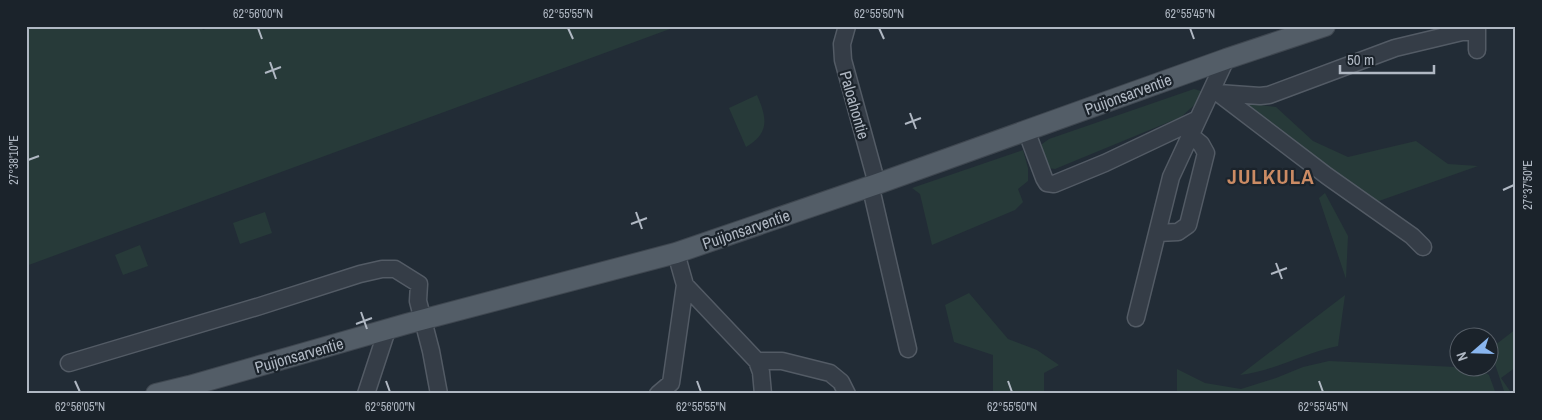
<svg xmlns="http://www.w3.org/2000/svg" width="1542" height="420" font-family="'Archivo Narrow',sans-serif">
	<rect width="100%" height="100%" fill="#222c36"/>
	<path fill="#273a39" d="M26 26H200L203 30 213 26H678L26 266Z
		M1194 89 1201 91V99L1181 117 1055 169 1048 168 1041 153 1042 144 1049 139Z
		M757 95C767 118 770 133 746 147L729 108Z
		M1238 102 1276 107 1313 141 1348 157 1416 141 1448 164 1478 166 1376 202Z
		M1023 150 1028 168V181L1018 189 1023 202 1015 210 932 245 920 194 912 188Z
		M1325 193 1348 236 1346 279 1319 198Z
		M265 212 272 233 240 244 233 223Z
		M140 245 148 266 123 275 115 255Z
		M969 293 1008 339 1037 350 1059 365 1044 373V394H993V355L954 342 945 305Z
		M1345 295 1338 346C1304 353 1274 371 1240 375Z
		M1516 329V367L1501 378 1512 394H1505L1490 349Z
		M1329 361 1477 368 1489 375 1496 394H1177V369L1205 383 1241 389 1276 378 1303 367Z"/>
	<g fill="none" stroke-linecap="round" stroke-linejoin="round">
		<g stroke="#535b65" stroke-width="19">
			<path id="minor" d="M847 26 842 44 843 60 877 184
				M1477 26V50
				M1218 93 1260 96 1269 95 1395 48 1462 32H1477
				M1218 93 1327 176 1412 236 1423 247
				M1026 130 1044 178 1047 183 1054 184 1105 163 1198 119
				M873 197 908 349
				M1157 233 1178 232 1188 225 1206 153 1201 144 1190 135
				M676 253 685 285 757 361 761 372 763 394
				M1136 318 1171 177 1226 59
				M757 361H782L830 373 841 382 847 394
				M69 363 260 306 360 274 382 269H395L419 284 418 301 431 351 439 394
				M366 394 387 330
				M658 394 671 383 685 285"/>
		</g>
		<g stroke="#3f4750" stroke-width="22">
			<path id="major" d="M156 394 189 386 406 324 676 253 877 184 1226 59 1325 26"/>
		</g>
		<use href="#minor" stroke="#353d47" stroke-width="16"/>
		<use href="#major" stroke="#535d67" stroke-width="20"/>
	</g>
	<path fill="none" stroke="#b0b8c3" stroke-width="2" d="M258 28 262 39M568 28 573 39M879 28 884 39M1190 28 1194 39M270 62 276 79M265 73 281 67M910 113 916 129M905 124 921 118M28 160 39 156M1503 190 1514 185M636 212 642 229M631 224 647 218M1276 263 1282 279M1271 274 1287 268M361 312 367 329M356 324 372 318M75 381 80 392M386 381 390 392M697 381 701 392M1008 381 1012 392M1319 381 1323 392"/>
	<g text-anchor="middle" stroke-width="4.5" stroke-linejoin="round" paint-order="stroke">
		<g font-size="16" fill="#b0b8c3" stroke="#1b232b">
			<text transform="translate(1128 94) rotate(-20)" y="6">Puijonsarventie</text>
			<text transform="translate(855 105) rotate(74)" y="6">Paloahontie</text>
			<text transform="translate(746 229) rotate(-19)" y="6">Puijonsarventie</text>
			<text transform="translate(299 355) rotate(-16)" y="6">Puijonsarventie</text>
		</g>
		<g font-size="21" font-weight="bold" letter-spacing="1" fill="#cb8b64" stroke="#1b232b">
			<text x="1271" y="184">JULKULA</text>
		</g>
	</g>
	<rect width="1542" height="420" fill="none" stroke="#1b232b" stroke-width="55"/>
	<g transform="translate(1474 352) rotate(250)"><circle r="24" fill="#1b232b" stroke="#575f68"/>
	<path d="M0-4L9 19L0 12L-9 19Z" fill="#89b6ef"/>
	<text y="-8" font-size="14" font-weight="bold" text-anchor="middle" fill="#b0b8c3">N</text>
	</g>
	<path d="M1340 65v8h94v-8" fill="none" stroke="#b0b8c3" stroke-width="2.5"/>
	<text x="1347" y="65" font-size="15" fill="#b0b8c3" stroke="#1b232b" stroke-width="4" paint-order="stroke">50 m</text>
	<rect x="28" y="28" width="1486" height="364" fill="none" stroke="#b0b8c3" stroke-width="2"/>
	<g font-size="12" text-anchor="middle" fill="#b0b8c3">
		<text x="258" y="18">62°56'00"N</text>
		<text x="568" y="18">62°55'55"N</text>
		<text x="879" y="18">62°55'50"N</text>
		<text x="1190" y="18">62°55'45"N</text>
		<text transform="translate(14 160) rotate(-90)" y="4">27°38'10"E</text>
		<text transform="translate(1528 185) rotate(-90)" y="4">27°37'50"E</text>
		<text x="80" y="411">62°56'05"N</text>
		<text x="390" y="411">62°56'00"N</text>
		<text x="701" y="411">62°55'55"N</text>
		<text x="1012" y="411">62°55'50"N</text>
		<text x="1323" y="411">62°55'45"N</text>
	</g>
</svg>
